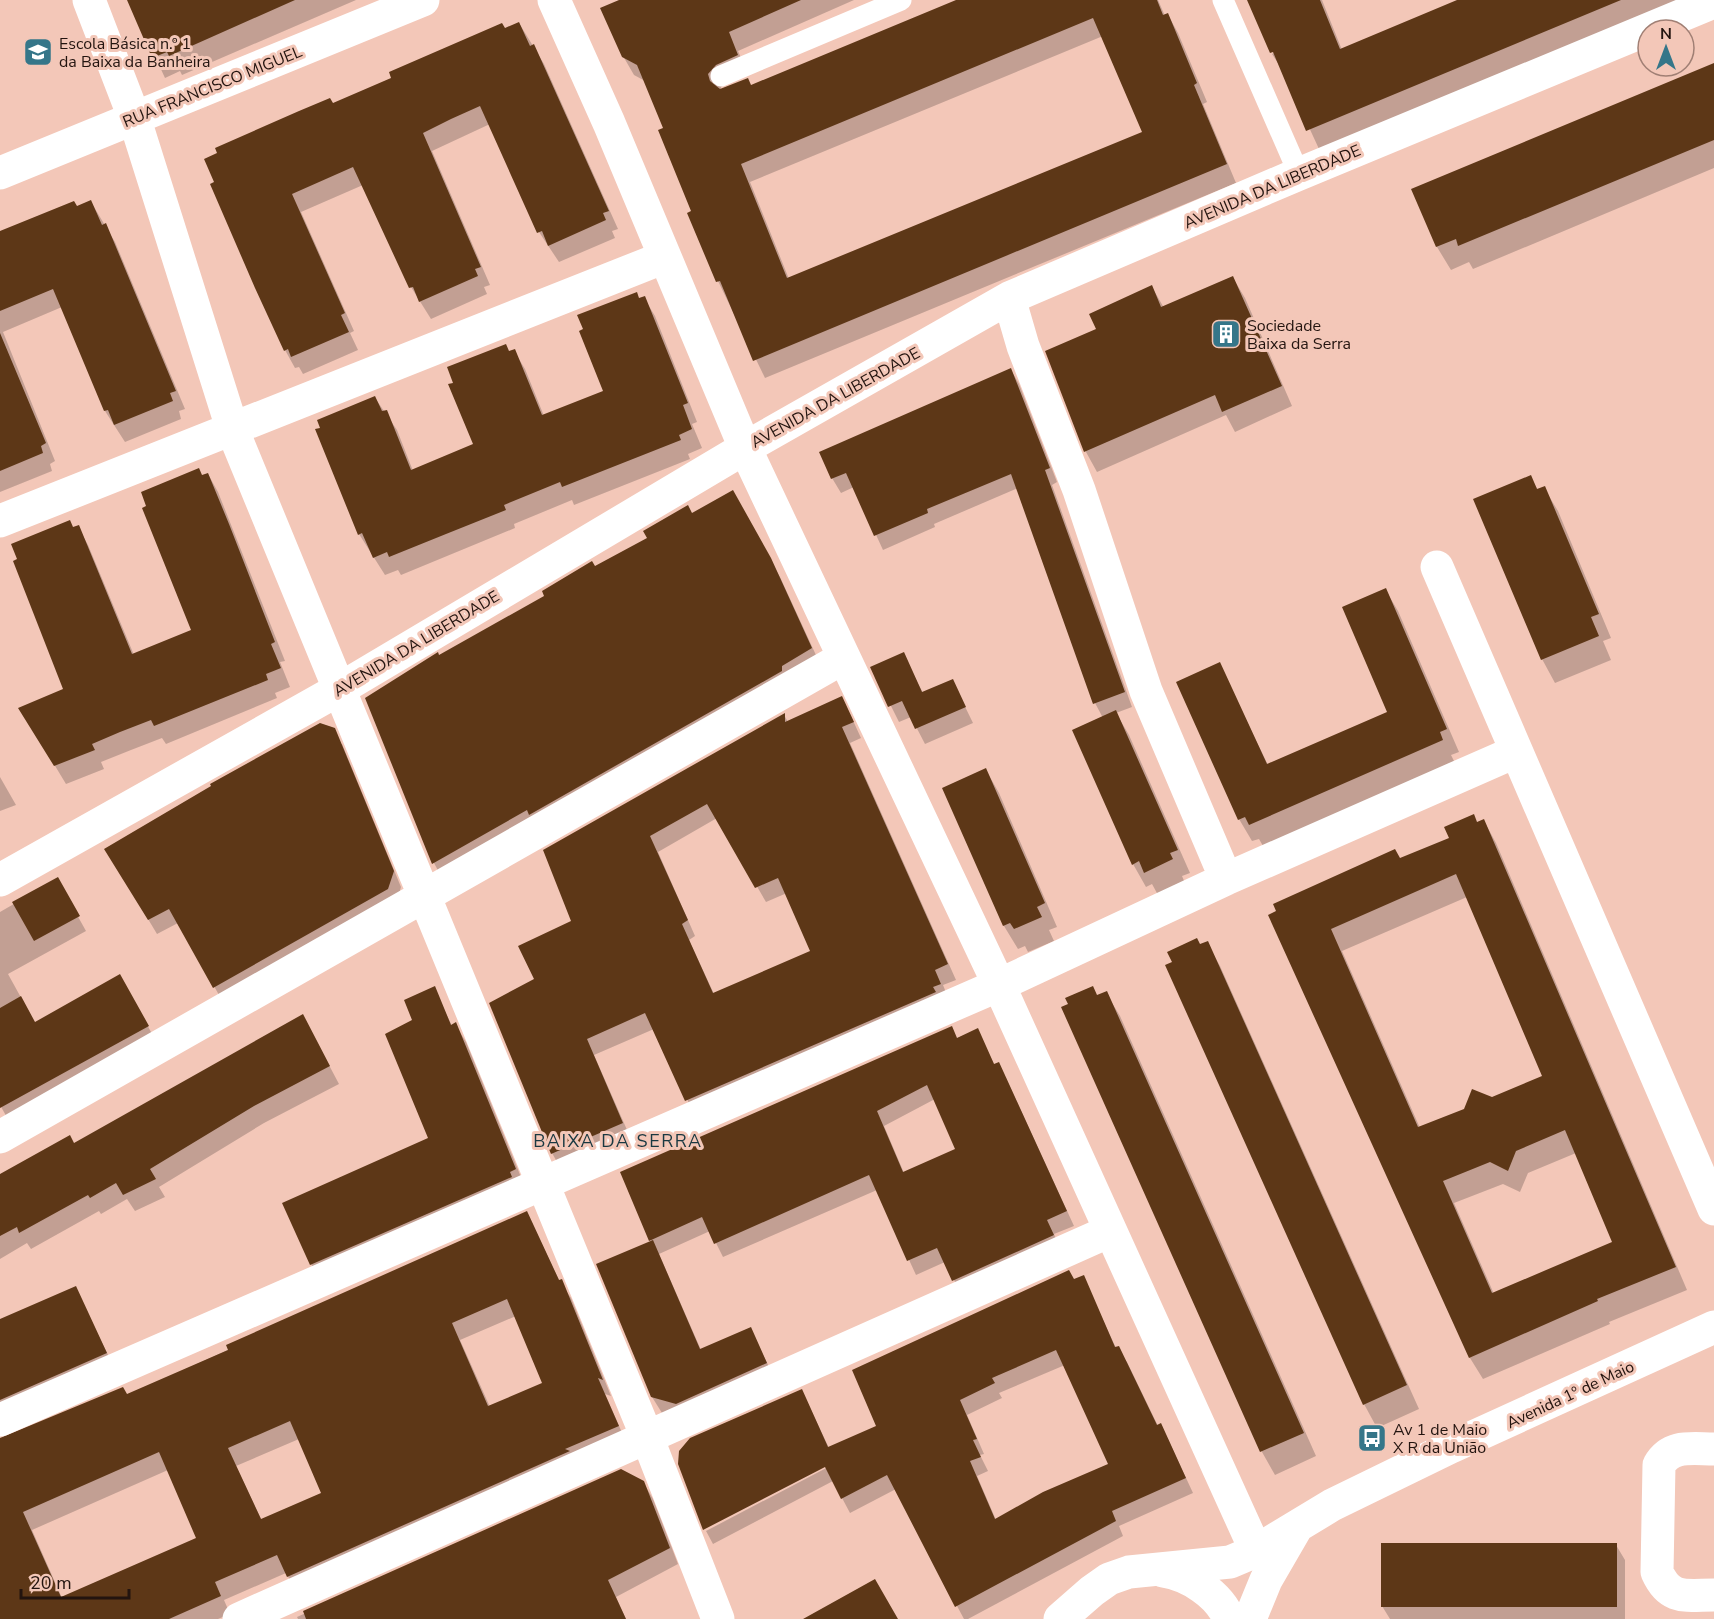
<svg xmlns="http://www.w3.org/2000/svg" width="1714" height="1619" font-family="'Nunito Sans',sans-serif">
	<rect width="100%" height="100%" fill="#f3c7b8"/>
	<path fill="#0003" fill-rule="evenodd" d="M129 0H356L182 75 180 71 165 78Z
		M622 0H854L738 51 748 74 721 87V90L751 87 962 0H1158L1165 16 1168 15 1178 33 1207 102 1203 104 1236 183 765 378 718 281 665 129 645 81 634 75 623 56ZM1103 36 1143 133 789 279 750 182Z
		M1249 0H1322L1342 50 1462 0H1679L1319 149 1283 71 1272 54 1280 50Z
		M519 23 544 64 618 229 612 231 615 238 559 262 539 232 490 124 432 151 490 285 484 287 487 294 431 319 411 287 363 185 301 212 354 331 350 333 358 350 303 374 299 367 295 368 285 350 212 185 333 105Z
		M1714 64V168L1473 269 1469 262 1451 270 1437 247 1413 189Z
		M91 202 115 242 185 409 179 411 181 419 125 442 105 411 62 307 3 332 55 461 50 464 52 471 0 492V232Z
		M1233 278 1245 298 1292 406 1235 432 1226 415 1097 472 1086 452 1047 352 1098 330 1152 287 1164 308Z
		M644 298 655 316 697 422 692 424 702 448 688 454 690 459 574 505 572 500 514 524 515 528 401 575 398 570 385 575 359 534 375 398 397 430 413 471 475 445 509 353 514 351 525 369 544 416 605 392 640 300Z
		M1011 370 1019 384 1057 482 1052 485 1132 707 1116 713 1129 735 1190 873 1182 876 1185 883 1158 895 1152 884 1146 887 1133 864 1103 718 1095 703 1018 488 934 524 935 527 883 550 854 487 841 493 832 478Z
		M208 474 218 492 285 661 280 662 290 687 275 693 277 698 166 744 162 738 131 750 101 762 104 769 66 784 31 726 65 690 73 528 78 527 88 545 134 655 193 631 203 476Z
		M1530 477 1538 490 1544 488 1558 511 1611 638 1603 641 1611 660 1555 683 1542 659Z
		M732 493 780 577 821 666 443 880 434 863 439 657Z
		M1385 589 1398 611 1459 752 1451 755 1455 763 1263 846 1259 839 1252 841 1239 819 1219 664 1268 765 1389 713Z
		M903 654 923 693 952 680 973 723 925 744 911 717 899 722 872 668Z
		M850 714 861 738 850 743 956 980 943 985 949 1000 695 1116 654 1029 594 1055 631 1139 561 1169 552 1153 536 979 573 921 545 851 784 715 788 722ZM717 818 766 902 787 893 812 952 714 994 689 940 695 936 658 852Z
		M342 744 401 887 396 904 223 1002 178 923 157 934 115 864Z
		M986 770 999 793 1057 927 1049 930 1054 941 1028 952 1025 946 1018 949 1004 926 944 788Z
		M0 777 16 805 0 811Z
		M1484 821 1496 843 1687 1290 1609 1322 1610 1324 1483 1379 1470 1358 1270 915 1451 839ZM1467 897 1544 1077 1420 1128 1342 951ZM1576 1153 1614 1243 1494 1294 1454 1203 1503 1184 1520 1192 1528 1173Z
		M57 879 86 931 8 974 35 1023 120 976 156 1041 9 1121 0 1105V912Z
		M1207 943 1220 966 1419 1409 1377 1428 1364 1404 1200 946Z
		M434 988 452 1026 455 1024 466 1042 525 1187 322 1282 311 1264 430 1139 414 1020Z
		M1106 993 1120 1016 1316 1456 1275 1475 1262 1452 1063 1008Z
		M977 1030 995 1066 1006 1078 1074 1226 1054 1234 1061 1250 961 1294 945 1262 916 1275 877 1190 723 1257 710 1231 659 1254 701 1350 750 1328 775 1379 662 1413 652 1397 651 1242 622 1173ZM935 1099 957 1150 904 1173 884 1126Z
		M312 1033 339 1084 264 1123 159 1187 165 1197 135 1211 127 1199 101 1214 99 1211 31 1249 27 1243 0 1259V1175L74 1145Z
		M527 1213 560 1282 571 1298 611 1396 605 1394 627 1444 298 1594 286 1573 224 1600 230 1614 218 1619H0V1440L127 1396ZM516 1316 544 1384 490 1407 460 1340ZM299 1439 323 1494 262 1521 236 1466ZM168 1470 198 1538 62 1598 32 1530Z
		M1083 1277 1116 1348 1127 1362 1158 1426 1168 1439 1193 1493 1119 1526 1123 1536 968 1619H964L957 1606 896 1489 850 1513 833 1481 713 1544 706 1531 832 1465 802 1391 829 1448 878 1427 1074 1281ZM1065 1365 1110 1464 996 1520 977 1476 988 1471 980 1455 984 1454 967 1415 1002 1398 999 1393Z
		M75 1288 116 1371 0 1422V1321Z
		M621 1471 643 1482 653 1499 678 1564 616 1597 626 1619H298L297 1617Z
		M1616 1545 1625 1560V1619H1390L1382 1606Z"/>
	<path fill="#5d3717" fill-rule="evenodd" d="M127 0H295L169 56 167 52 152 58Z
		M619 0H801L729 32 738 55 716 65 708 74 710 81 720 89 748 78 751 85 956 0H1157L1163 15 1168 13 1197 83 1194 85 1227 164 753 361 720 281 716 282 687 213 691 211 658 130 663 128 637 65 622 57 600 8ZM1093 18 1142 132 787 278 741 164Z
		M1247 0H1320L1340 49 1457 0H1621L1306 131 1273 52 1270 53Z
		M519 22 530 46 534 44 609 211 603 213 606 220 548 246 542 231 537 233 480 106 451 119 423 133 481 267 475 269 478 276 419 302 413 287 409 288 353 167 292 194 345 313 341 315 349 332 291 357 288 349 284 351 255 288 210 184 214 182 204 159 217 153 215 148 299 111 330 98 333 103 391 78 389 72 502 23 505 28Z
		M1714 63V140L1458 246 1456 239 1436 247 1411 189Z
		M91 200 102 225 106 223 176 391 170 393 173 401 114 425 108 410 104 411 53 289 0 311V231L74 201 77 206Z
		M1233 276 1282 386 1222 412 1215 395 1084 452 1045 351 1096 329 1089 314 1152 285 1161 307Z
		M637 292 639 298 645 296 688 403 683 405 692 429 679 435 681 440 562 487 560 482 504 505 506 510 446 534 389 557 387 552 373 558 362 533 358 535 315 429 320 428 317 420 375 396 382 411 387 410 411 470 473 444 448 384 453 383 447 367 506 344 509 351 515 349 542 415 603 391 579 331 583 329 577 315Z
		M0 333 46 443 41 446 43 453 0 471Z
		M1011 368 1050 468 1045 470 1125 692 1093 704 1011 474 927 509 928 513 874 536 846 473 831 479 819 452Z
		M199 468 202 475 208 473 229 524 275 642 271 644 281 668 266 674 268 680 154 726 151 720 120 732 92 744 95 750 54 766 18 708 63 689 13 561 17 559 11 544 70 520 73 527 79 525 132 654 191 630 142 508 146 506 141 492Z
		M1531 475 1537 489 1545 486 1599 614 1591 617 1599 636 1541 660 1473 499Z
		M733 490 771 558 812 648 782 666V671L529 815 527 810 432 864 365 698 438 652 439 655 544 596 542 591 592 561 595 566 647 538 643 531 688 505 692 513Z
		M1386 588 1447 729 1440 732 1443 740 1249 825 1245 817 1238 820 1176 682 1220 662 1267 764 1387 712 1342 607Z
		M904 652 922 692 953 679 966 707 915 729 902 701 888 707 870 667Z
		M842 696 854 722 842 727 948 964 935 970 941 984 933 987 936 992 685 1101 645 1013 587 1039 623 1123 551 1154 489 1003 534 979 518 946 571 921 543 850 785 713V722ZM707 804 755 888 778 878 810 951 713 993 682 924 688 920 650 836Z
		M1116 710 1178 850 1170 853 1173 859 1144 873 1139 861 1132 865 1072 730Z
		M320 723 335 728 394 871 388 889 213 988 169 909 148 920 104 849 211 786 210 784Z
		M986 768 1045 903 1037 907 1042 917 1014 929 1010 923 1003 926 942 788Z
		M1474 814 1477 822 1484 819 1676 1267 1597 1299 1598 1301 1469 1358 1268 915 1276 911 1273 904 1395 849 1400 858 1449 838 1444 827ZM1456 874 1542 1076 1492 1097 1472 1089 1464 1109 1418 1127 1331 929ZM1565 1130 1612 1242 1492 1293 1443 1181 1490 1162 1508 1171 1516 1151Z
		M58 877 80 916 34 941 12 902Z
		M1197 938 1200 944 1208 941 1407 1385 1363 1405 1165 965 1172 962 1167 952Z
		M120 974 149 1026 0 1108V1008L21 996 35 1022Z
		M435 986 451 1025 456 1022 516 1169 510 1172 512 1177 310 1265 282 1203 428 1138 385 1034 412 1020 404 1000Z
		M1093 986 1097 995 1107 991 1304 1433 1260 1452 1061 1007 1068 1004 1065 998Z
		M303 1014 330 1066 254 1106 150 1169 156 1179 123 1195 116 1183 90 1198 88 1195 19 1233 17 1227 0 1236V1174L70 1135 74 1143Z
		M952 1026 957 1038 978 1028 994 1064 999 1062 1067 1211 1047 1220 1054 1235 952 1281 937 1248 907 1261 869 1175 714 1244 702 1217 649 1241 620 1172ZM927 1085 955 1149 903 1172 877 1111Z
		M527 1211 559 1280 562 1279 603 1380 598 1378 619 1426 565 1449 570 1451 287 1577 277 1555 215 1582 221 1596 169 1619H0V1438L123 1387 127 1394 228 1350 226 1345ZM507 1299 542 1383 488 1406 452 1323ZM290 1421 321 1493 261 1519 228 1448ZM159 1452 196 1538 61 1597 23 1512Z
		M653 1240 700 1349 751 1327 767 1363 676 1404 651 1397 596 1264Z
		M1069 1270 1074 1279 1084 1275 1115 1347 1119 1346 1157 1425 1161 1423 1186 1478 1112 1511 1116 1521 955 1607 887 1475 841 1499 825 1467 703 1530 678 1464 679 1451 690 1438 802 1389 828 1447 876 1426 852 1370ZM1056 1350 1108 1464 1043 1492 995 1519 970 1461 981 1457 973 1440 977 1439 960 1400 995 1383 992 1378Z
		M76 1286 107 1353 0 1400V1319Z
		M621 1469 644 1481 670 1548 608 1580 626 1619H306L303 1611Z
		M1381 1543H1617V1607H1381Z
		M875 1579 898 1619H803Z"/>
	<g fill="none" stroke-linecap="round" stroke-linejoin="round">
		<path stroke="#fff" stroke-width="21" d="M1223 0 1299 174
			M721 76 901 0"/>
		<path stroke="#fff" stroke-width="33" d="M89 0 134 117 233 431 647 1437 718 1619
			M554 0 609 123 745 448 999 985 1256 1551
			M0 173 423 0
			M1009 298 1023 346 1079 490 1146 691 1226 879
			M0 521 665 257
			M1437 567 1714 1209
			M0 880 338 690 745 448 1009 298 1299 174 1714 2
			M0 1137 843 658
			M0 1420 999 985 1226 879 1515 752
			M1714 1449C1692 1449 1671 1444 1659 1465L1657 1572C1670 1601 1686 1595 1714 1595
			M239 1619 1110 1231"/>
		<path stroke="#fff" stroke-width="33" d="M1163 1571C1189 1575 1219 1594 1229 1619
			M1060 1619 1092 1591 1109 1579 1129 1572 1230 1562 1256 1551 1332 1505 1451 1447 1714 1327
			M1250 1619 1266 1580 1295 1530"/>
	</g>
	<defs>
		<g id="school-square" transform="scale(1.5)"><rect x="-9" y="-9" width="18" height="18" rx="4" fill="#357689" stroke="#f3c7b8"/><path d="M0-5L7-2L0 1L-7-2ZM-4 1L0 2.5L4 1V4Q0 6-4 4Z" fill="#fff"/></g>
		<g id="building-square" transform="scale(1.5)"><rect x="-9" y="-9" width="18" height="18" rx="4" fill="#357689" stroke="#f3c7b8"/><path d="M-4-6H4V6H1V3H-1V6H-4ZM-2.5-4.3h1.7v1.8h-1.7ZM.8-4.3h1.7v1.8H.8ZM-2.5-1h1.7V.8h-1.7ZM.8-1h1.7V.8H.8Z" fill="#fff"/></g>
		<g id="bus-square" transform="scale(1.5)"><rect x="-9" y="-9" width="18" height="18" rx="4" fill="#357689" stroke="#f3c7b8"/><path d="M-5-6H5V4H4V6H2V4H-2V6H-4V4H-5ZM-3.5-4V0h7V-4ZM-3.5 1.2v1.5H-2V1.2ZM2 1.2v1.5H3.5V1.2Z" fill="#fff"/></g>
	</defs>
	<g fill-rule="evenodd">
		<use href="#school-square" x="38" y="52"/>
		<use href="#building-square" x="1226" y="334"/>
		<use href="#bus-square" x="1372" y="1438"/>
	</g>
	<g text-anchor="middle" stroke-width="6" stroke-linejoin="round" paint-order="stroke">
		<g font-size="16" fill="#23140f" stroke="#f3c7b8" text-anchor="start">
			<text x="59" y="49">Escola Básica n.º 1<tspan x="59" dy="18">da Baixa da Banheira</tspan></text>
			<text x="1247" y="331">Sociedade<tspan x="1247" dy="18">Baixa da Serra</tspan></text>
			<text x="1393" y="1435">Av 1 de Maio<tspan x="1393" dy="18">X R da União</tspan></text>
		</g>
		<g font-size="16" fill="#23140f" stroke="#f3c7b8">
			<text transform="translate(212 86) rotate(-22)" y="6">RUA FRANCISCO MIGUEL</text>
			<text transform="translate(1272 186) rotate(-23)" y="6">AVENIDA DA LIBERDADE</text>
			<text transform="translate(835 397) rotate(-29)" y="6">AVENIDA DA LIBERDADE</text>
			<text transform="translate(416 643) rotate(-31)" y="6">AVENIDA DA LIBERDADE</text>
			<text transform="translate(1570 1394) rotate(-25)" y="6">Avenida 1º de Maio</text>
		</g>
		<g font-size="18" letter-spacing="1.5" fill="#193841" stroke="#f3c7b8">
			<text x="618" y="1147">BAIXA DA SERRA</text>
		</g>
	</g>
	<g transform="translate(1666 48)"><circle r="28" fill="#f3c7b8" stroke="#a07f74" stroke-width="1.5"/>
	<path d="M0-4.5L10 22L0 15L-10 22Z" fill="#357689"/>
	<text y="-9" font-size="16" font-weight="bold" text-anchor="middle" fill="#23140f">N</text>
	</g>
	<path d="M21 1589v9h108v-9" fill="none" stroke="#23140f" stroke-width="3"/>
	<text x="30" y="1589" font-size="18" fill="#23140f" stroke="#f3c7b8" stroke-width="4.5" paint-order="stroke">20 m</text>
</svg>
